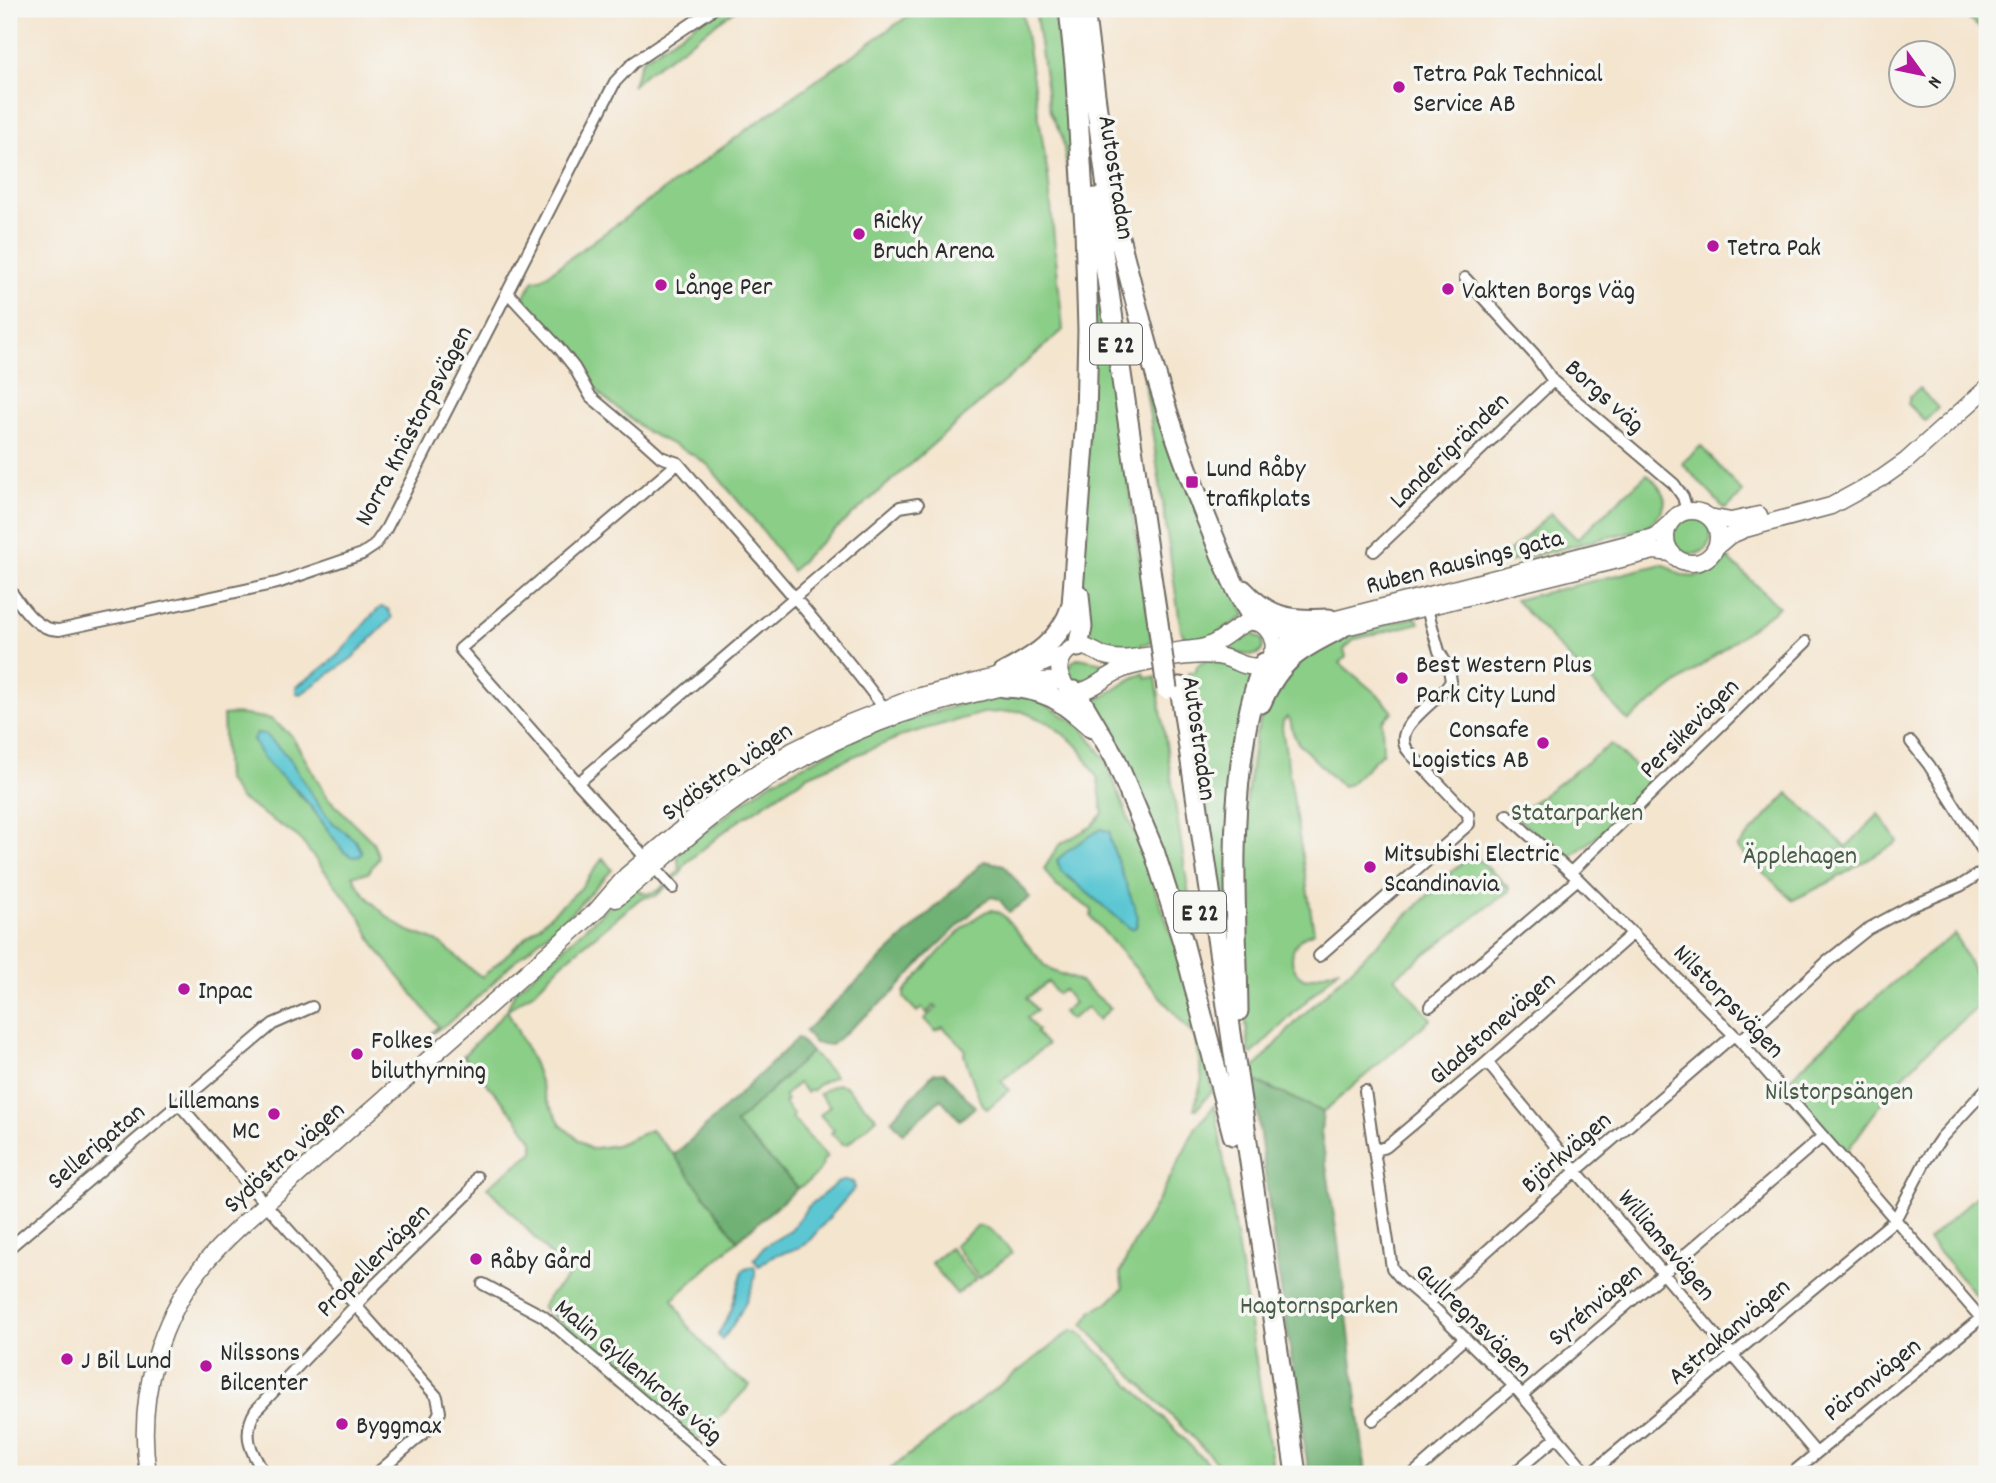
<svg xmlns="http://www.w3.org/2000/svg" width="1996" height="1483" font-family="Dekko,sans-serif">
	<rect width="100%" height="100%" fill="#f6f6f2"/>
	<filter id="ink" filterUnits="userSpaceOnUse"><feTurbulence type="fractalNoise" baseFrequency=".0143" numOctaves="2"/><feDisplacementMap in="SourceGraphic" scale="14" xChannelSelector="R" yChannelSelector="G"/><feConvolveMatrix kernelMatrix="1 2 1 2 8 2 1 2 1" color-interpolation-filters="sRGB"/></filter>
	<filter id="wash" filterUnits="userSpaceOnUse"><feTurbulence type="fractalNoise" baseFrequency=".00686" numOctaves="4" result="noise"/><feDisplacementMap in="SourceGraphic" scale="28" xChannelSelector="R" yChannelSelector="G"/><feGaussianBlur stdDeviation="1.57" result="paint"/><feColorMatrix in="noise" values="0 0 0 0 0 0 0 0 0 0 0 0 0 0 0 0 0 1.4 0 .05"/><feComposite in="paint" operator="in"/></filter>
	<g filter="url(#wash)">
		<rect width="100%" height="100%" fill="#f4e5cf"/>
		<path fill="#8ace87" stroke="#5a7c59" stroke-width="2" fill-rule="evenodd" d="M718 9H737L645 74 632 86 642 60Z
			M918 9H1022L1048 176 1063 330 809 553 792 571 764 532 708 465 690 453 647 432 602 396 594 386 581 362 523 298 534 280 541 279 770 113Z
			M1035 9H1054L1073 151 1081 233 1074 212 1062 136 1050 112Z
			M1955 9H1987V33Z
			M1094 266H1096L1152 642 1141 645V648L1125 649 1119 654 1085 642 1082 590Z
			M1136 320 1245 616 1199 644 1194 637 1185 639 1181 630Z
			M1919 388 1938 408 1925 421 1908 404 1910 397Z
			M1701 446 1743 493 1726 509 1723 507 1682 463Z
			M1647 474C1670 496 1672 507 1645 528L1495 565 1551 513 1577 539Z
			M1673 535a19 19 0 1 1 38 0a19 19 0 1 1-38 0Z
			M1727 557 1779 607 1628 721 1515 600 1662 564C1669 566 1674 572 1682 575 1700 581 1715 569 1727 557Z
			M1416 617 1419 623 1355 639 1344 649 1346 657 1340 663 1380 697 1393 712 1382 721 1383 752 1350 784 1343 786 1339 784 1298 743 1293 733 1290 719 1287 717 1283 721 1282 728 1314 932C1310 934 1307 935 1303 937 1288 948 1288 972 1306 979L1340 968 1252 1054 1249 1052 1244 1002 1239 856 1255 737 1266 703 1290 665 1344 635Z
			M1251 633 1262 639C1269 666 1234 651 1220 649V647Z
			M1079 658 1113 665V667C1100 672 1087 685 1073 678L1069 670 1072 662Z
			M1208 659 1254 672 1229 966 1188 673 1196 671 1197 666Z
			M1144 673 1146 678 1156 677 1201 975 1090 703C1110 696 1124 680 1144 673Z
			M1029 693 1083 728 1105 759 1137 840 1187 977 1213 1092 1210 1093 1197 1109H1194L1202 1079 1195 1037 1091 917 1092 910 1055 885 1044 869 1059 845 1092 826 1103 813 1098 779 1078 746 1049 723 1021 711 983 713 907 734 809 775 731 826 686 863 680 874 656 896 641 898 561 964 534 992 507 1010 534 1064 546 1099 562 1126 590 1149 616 1145 651 1130 674 1155 738 1240 673 1299 688 1326 726 1370 750 1385 697 1441 542 1307 548 1297 568 1277 540 1243 487 1187 533 1152V1141L516 1117 463 1056 507 1010 515 991 606 909 634 888 646 894 658 891 680 870 677 856 686 846 769 783 864 734 993 694Z
			M237 714 271 719 291 735 328 798 373 842 379 857 368 873 353 875C359 893 390 921 407 930 417 935 428 937 438 942 454 952 466 967 482 977L580 889 603 858 612 870 570 914 508 967 488 988 453 1019 430 1035 438 1026 377 949 359 915 298 837 239 798 226 779 223 715ZM289 758 321 809 333 823 356 841 344 852 312 808 289 783Z
			M1611 744 1654 784 1618 820 1566 860 1516 817 1519 813Z
			M1788 793 1846 847 1879 814 1898 842 1832 881 1793 900 1737 848Z
			M1472 853 1509 888V891L1395 977 1431 1019 1323 1112 1253 1080V1070L1297 1021Z
			M992 910 998 912 1005 917 1044 965 1053 971 1079 981 1111 1008 1098 1020 1087 1007 1070 1020 1063 1012 1074 1003 1064 990 1057 994 1048 982 1027 998 1037 1010 1027 1018 1038 1031 1036 1033 1047 1045 1001 1081 1009 1090 987 1109 980 1101 964 1055 965 1049 943 1027 935 1031 924 1019 937 1007 934 1005 927 1013 922 1008 917 1012 904 998V992C919 975 972 911 992 910Z
			M1955 934 1987 999 1922 1056 1894 1086 1842 1158 1781 1087C1837 1033 1892 979 1955 934Z
			M811 1052 835 1076 820 1083 812 1091 810 1090 807 1093 798 1083 784 1096 787 1100 784 1103 794 1115 792 1118 827 1157 822 1161 823 1164C817 1175 810 1182 798 1188L735 1124Z
			M836 1084 845 1086 877 1118 848 1144H843L831 1133 834 1130 820 1115 830 1106 819 1094 826 1089Z
			M1215 1105 1274 1474H1228L1083 1325 1092 1311 1109 1302 1123 1288 1120 1273 1134 1243 1168 1182 1196 1127Z
			M1987 1186V1308L1928 1240Z
			M978 1226C991 1226 1004 1242 1012 1253L979 1278 954 1245Z
			M950 1248 976 1279 957 1294 931 1263Z
			M1072 1330 1080 1333 1218 1474H884Z"/>
		<path fill="#6fb174" stroke="#4d6e50" stroke-width="2" d="M984 861 1004 865 1030 898 1009 912 999 899 992 897 983 902 925 958 893 993 831 1045 814 1043 805 1031Z
			M798 1038 811 1052 735 1124 798 1188 738 1240 674 1155 704 1128Z
			M944 1072 975 1107 960 1120 941 1099 903 1133 891 1120 934 1073Z
			M1253 1080 1323 1112 1321 1132 1338 1242 1366 1474H1309L1274 1243Z"/>
		<path fill="#5bc7d3" stroke="#43797f" stroke-width="2" d="M381 607 388 609 392 618 352 658 301 694 296 693V687C311 676 327 666 340 653 354 638 365 620 381 607Z
			M257 733 265 734 289 758 321 809 333 823 356 841 362 852 360 856 353 857 344 852C329 833 317 812 300 794 283 776 262 764 253 739Z
			M1101 829 1110 832V840L1138 917 1136 927 1131 929 1061 871 1057 860 1071 848Z
			M845 1180 853 1182 855 1188 808 1242C797 1251 786 1251 773 1256 767 1258 765 1263 759 1266L754 1260 765 1246 790 1231 808 1207 837 1183Z
			M754 1266C761 1282 733 1326 722 1340L718 1335 731 1311 743 1270Z"/>
	</g>
	<g filter="url(#ink)">
		<g fill="none" stroke-linecap="round" stroke-linejoin="round">
			<g stroke="#716c64" stroke-width="14">
				<path id="street" d="M1465 278 1535 355 1553 381 1674 484 1683 497 1687 511
					M507 292 559 348 574 367 591 397 641 439 661 457 678 463
					M1374 551 1553 381
					M9 589C22 606 35 630 59 630L277 583 362 554 374 546 386 529 615 82 633 63 713 9
					M884 708C820 623 747 544 678 463L460 649 578 783 900 507 918 504
					M1911 742 1929 765 1987 857
					M578 783 673 888
					M1507 815 1578 879 1740 1041 1987 1325
					M1571 872 1806 642
					M1319 956 1469 824 1468 814 1409 752C1387 727 1441 702 1451 681L1449 669 1439 651 1425 602
					M1430 1006 1578 879
					M1740 1041 1828 961 1868 929 1907 908 1960 886 1987 869
					M1487 1062 1576 1171 1816 1453
					M1365 1091 1392 1268 1403 1281 1429 1303 1514 1386 1588 1474
					M179 1104 253 1190 437 1397 440 1412 432 1426 376 1474
					M1375 1150 1386 1147 1487 1062 1633 933
					M9 1248 273 1024 312 1007
					M483 1284 543 1316 729 1474
					M1429 1303 1576 1171 1734 1035
					M1522 1395 1823 1136
					M1373 1420 1465 1338
					M265 1474C251 1453 241 1434 256 1410L376 1284 468 1194 477 1177
					M1413 1474 1514 1386
					M1513 1474 1557 1437
					M1590 1474 1895 1220 1926 1160 1941 1138 1987 1088
					M1791 1474 1981 1318"/>
			</g>
			<g stroke="#716c64" stroke-width="19">
				<path id="secondary" d="M1984 9 1987 11
					M1666 537a26 26 0 1 1 52 0a26 26 0 1 1-52 0Z
					M1709 517 1731 521 1759 515
					M1716 547 1729 536 1745 529 1831 506 1882 478 1906 461 1987 388
					M1251 621C1276 624 1283 659 1258 666 1244 669 1231 657 1217 656 1192 653 1157 660 1133 666 1124 668 1116 672 1108 677 1094 686 1071 705 1061 677 1056 666 1063 651 1075 647 1086 644 1096 653 1105 656 1114 659 1123 659 1131 658 1149 656 1167 653 1184 650 1193 649 1202 649 1210 645 1225 639 1236 625 1251 621Z
					M1267 628 1285 630 1298 629 1650 538 1657 535 1669 524
					M1271 654 1290 642 1317 634 1654 551 1672 553
					M616 899C650 872 680 842 714 816 791 757 879 715 974 694 1004 687 1032 677 1063 682
					M148 1474C136 1398 159 1317 209 1258 223 1242 239 1227 255 1213L596 911 627 875 698 815 747 779 792 751 847 724 913 698 1035 667 1066 653"/>
			</g>
			<g stroke="#716c64" stroke-width="23">
				<path id="highway" d="M1069 9 1076 75
					M1084 9 1111 219
					M1095 198 1158 623
					M1111 207C1124 254 1135 301 1148 347 1164 406 1184 463 1207 520 1221 554 1234 591 1255 621
					M1243 590C1270 619 1291 621 1329 619
					M1078 647 1082 627 1079 595
					M1002 674C1034 657 1061 641 1072 605L1086 418 1088 330 1085 228 1075 64
					M1004 687C1046 688 1061 700 1092 728
					M1180 687 1296 1474
					M1074 691 1082 702 1115 758 1154 851 1183 942 1233 1135
					M1261 703C1280 660 1299 649 1340 629
					M1238 1011C1237 927 1230 846 1241 763 1245 729 1251 694 1264 663"/>
			</g>
			<use href="#street" stroke="#fff" stroke-width="10"/>
			<use href="#secondary" stroke="#fff" stroke-width="16"/>
			<use href="#highway" stroke="#fff" stroke-width="19"/>
			<g stroke="#716c64" stroke-width="23" stroke-linecap="butt">
				<path id="highway-bridge" d="M1158 623 1167 689"/>
			</g>
			<use href="#highway-bridge" stroke="#fff" stroke-width="19"/>
		</g>
	</g>
	<g fill="#b5179e" stroke="#f6f6f2" stroke-width="2.5">
		<circle cx="1399" cy="87" r="7"/>
		<circle cx="859" cy="234" r="7"/>
		<circle cx="1713" cy="246" r="7"/>
		<circle cx="661" cy="285" r="7"/>
		<circle cx="1448" cy="289" r="7"/>
		<rect x="1185" y="475" width="14" height="14" rx="3.5"/>
		<circle cx="1402" cy="678" r="7"/>
		<circle cx="1543" cy="743" r="7"/>
		<circle cx="1370" cy="867" r="7"/>
		<circle cx="184" cy="989" r="7"/>
		<circle cx="357" cy="1054" r="7"/>
		<circle cx="274" cy="1114" r="7"/>
		<circle cx="476" cy="1259" r="7"/>
		<circle cx="67" cy="1359" r="7"/>
		<circle cx="206" cy="1366" r="7"/>
		<circle cx="342" cy="1424" r="7"/>
	</g>
	<g text-anchor="middle" stroke-width="7" stroke-linejoin="round" paint-order="stroke">
		<g fill="#f6f6f2" stroke="#686867" stroke-width="2">
			<rect x="1090" y="323.5" width="52" height="41" rx="5"/>
			<rect x="1174" y="891.5" width="52" height="41" rx="5"/>
		</g>
		<g font-size="24" font-weight="bold" fill="#2b2b2b">
			<text x="1116" y="352">E 22</text>
			<text x="1200" y="920">E 22</text>
		</g>
		<g font-size="26" fill="#2b2b2b" stroke="#f6f6f2" text-anchor="start">
			<text x="1413" y="81">Tetra Pak Technical<tspan x="1413" dy="30">Service AB</tspan></text>
			<text x="873" y="228">Ricky<tspan x="873" dy="30">Bruch Arena</tspan></text>
			<text x="1727" y="255">Tetra Pak</text>
			<text x="675" y="294">Långe Per</text>
			<text x="1462" y="298">Vakten Borgs Väg</text>
			<text x="1206" y="476">Lund Råby<tspan x="1206" dy="30">trafikplats</tspan></text>
			<text x="1416" y="672">Best Western Plus<tspan x="1416" dy="30">Park City Lund</tspan></text>
			<text x="1529" y="737" text-anchor="end">Consafe<tspan x="1529" dy="30">Logistics AB</tspan></text>
			<text x="1384" y="861">Mitsubishi Electric<tspan x="1384" dy="30">Scandinavia</tspan></text>
			<text x="198" y="998">Inpac</text>
			<text x="371" y="1048">Folkes<tspan x="371" dy="30">biluthyrning</tspan></text>
			<text x="260" y="1108" text-anchor="end">Lillemans<tspan x="260" dy="30">MC</tspan></text>
			<text x="490" y="1268">Råby Gård</text>
			<text x="220" y="1360">Nilssons<tspan x="220" dy="30">Bilcenter</tspan></text>
			<text x="81" y="1368">J Bil Lund</text>
			<text x="356" y="1433">Byggmax</text>
		</g>
		<g font-size="26" fill="#2b2b2b" stroke="#f6f6f2">
			<text transform="translate(1118 177) rotate(81)" y="9">Autostradan</text>
			<text transform="translate(1606 395) rotate(42)" y="9">Borgs väg</text>
			<text transform="translate(412 425) rotate(-62)" y="9">Norra Knästorpsvägen</text>
			<text transform="translate(1448 449) rotate(-44)" y="9">Landerigränden</text>
			<text transform="translate(1464 560) rotate(-14)" y="9">Ruben Rausings gata</text>
			<text transform="translate(1688 727) rotate(-45)" y="9">Persikevägen</text>
			<text transform="translate(1201 738) rotate(82)" y="9">Autostradan</text>
			<text transform="translate(726 770) rotate(-35)" y="9">Sydöstra vägen</text>
			<text transform="translate(1730 1000) rotate(46)" y="9">Nilstorpsvägen</text>
			<text transform="translate(1491 1027) rotate(-41)" y="9">Gladstonevägen</text>
			<text transform="translate(95 1145) rotate(-40)" y="9">Sellerigatan</text>
			<text transform="translate(1565 1151) rotate(-41)" y="9">Björkvägen</text>
			<text transform="translate(283 1156) rotate(-42)" y="9">Sydöstra vägen</text>
			<text transform="translate(1668 1244) rotate(50)" y="9">Williamsvägen</text>
			<text transform="translate(372 1259) rotate(-45)" y="9">Propellervägen</text>
			<text transform="translate(1594 1303) rotate(-40)" y="9">Syrénvägen</text>
			<text transform="translate(1475 1319) rotate(44)" y="9">Gullregnsvägen</text>
			<text transform="translate(1728 1330) rotate(-40)" y="9">Astrakanvägen</text>
			<text transform="translate(640 1370) rotate(40)" y="9">Malin Gyllenkroks väg</text>
			<text transform="translate(1871 1378) rotate(-39)" y="9">Päronvägen</text>
		</g>
		<g font-size="26" fill="#485c47" stroke="#f6f6f2">
			<text x="1577" y="820">Statarparken</text>
			<text x="1800" y="863">Äpplehagen</text>
			<text x="1839" y="1099">Nilstorpsängen</text>
			<text x="1319" y="1313">Hagtornsparken</text>
		</g>
	</g>
	<rect width="1996" height="1483" fill="none" stroke="#f6f6f2" stroke-width="35"/>
	<g transform="translate(1922 74) rotate(123)"><circle r="33" fill="#f6f6f2" stroke="#a5a5a2" stroke-width="2"/>
	<path d="M0-5L12 26L0 18L-12 26Z" fill="#b5179e"/>
	<text y="-10" font-size="19" font-weight="bold" text-anchor="middle" fill="#2b2b2b">N</text>
	</g>
</svg>
